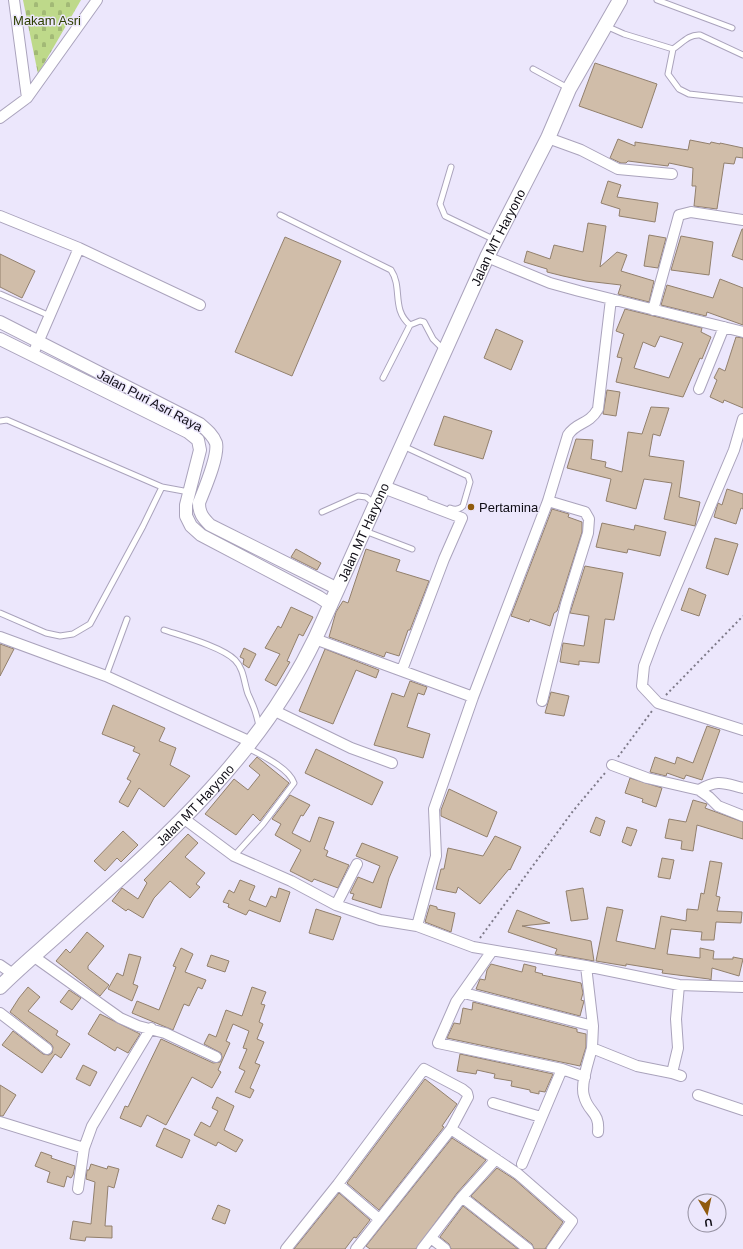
<svg xmlns="http://www.w3.org/2000/svg" width="743" height="1249" font-family="Helvetica,sans-serif">
	<defs>
		<pattern id="cemetery-stones" width="16" height="16" patternUnits="userSpaceOnUse"><rect width="16" height="16" fill="#bed98a"/><path d="M2 7V4a2 2 0 0 1 4 0v3zM10 15v-3a2 2 0 0 1 4 0v3z" fill="#a2b976"/></pattern>
	</defs>
	<rect width="100%" height="100%" fill="#ece7fc"/>
	<path fill="url(#cemetery-stones)" d="M23 0H81L38 74Z"/>
	<path fill="#d0bda9" stroke="#92806d" fill-rule="evenodd" d="M595 63 657 84 642 128 579 106Z
		M618 139 635 146V142L688 150 690 140 710 144 711 142 720 144V143L743 148V158L736 157 734 164 724 163 717 209 694 206 696 186H692L693 168 669 163 668 166 628 161 626 163H621L610 158Z
		M608 181 621 185 617 197 658 203 655 222 619 216 620 209 601 203Z
		M588 223 606 226 600 267 617 252 627 255 621 271 654 281 649 302 618 294 621 285 586 281 563 276 547 272V269L524 262 527 251 550 259 554 245 583 252Z
		M742 229H743V260L732 256Z
		M649 235 666 238 658 268 644 266Z
		M681 236 713 242 709 275 671 270Z
		M285 237 341 261 292 376 235 352Z
		M0 254 35 271 22 298 0 287Z
		M720 279 743 288V325L707 312 706 316 661 305 667 285 713 298Z
		M625 309 702 328 701 332 711 337 702 359 700 358 683 397 616 382 622 358 617 357 624 334 616 331ZM660 336 683 343 669 378 634 368 643 342 655 347Z
		M496 329 523 341 511 370 484 358Z
		M736 337 743 338V408L724 400 723 403 710 397 717 380 714 378 719 368 725 371Z
		M607 390 620 392 616 416 603 414Z
		M651 407 669 408 660 436 653 434 649 456 684 461 679 497 700 502 695 526 664 519 672 483 644 479 636 509 606 501 611 479 567 468 576 439 593 440 591 459 606 462 605 467 622 472 628 432 642 434Z
		M444 416 492 431 483 459 434 445Z
		M727 489 743 494V509L741 508 736 524 714 517 718 503 722 505Z
		M552 509 569 514 568 517 582 522V532L557 611 554 613 550 626 530 619 529 622 511 616Z
		M602 523 634 530 635 525 666 532 660 556 628 549 627 553 596 547Z
		M715 538 738 544 728 575 706 568Z
		M296 549 321 563 317 570 291 557Z
		M366 549 400 560 396 571 429 581 410 630H408L399 656 386 652 384 657 329 637 336 612 343 601 348 603Z
		M585 566 623 573 614 620 605 619 599 663 579 661V665L560 662 563 643 584 646 589 616 570 613Z
		M689 588 706 595 699 616 681 610Z
		M291 607 313 617 303 636 299 634 287 661 290 662 276 686 265 680 280 654 265 648 278 626 281 628Z
		M0 644 14 649 0 676Z
		M244 648 256 654 249 668 243 664 244 659 240 657Z
		M325 649 379 670 376 678 356 670 333 724 299 711Z
		M410 681 427 687 424 695 418 693 407 727 430 734 423 758 374 745 392 693 404 697Z
		M551 692 569 696 564 716 545 713Z
		M113 705 165 728 159 741 176 748 170 765 190 776 164 807 139 788 128 807 119 802 131 781 127 779 140 754 133 751 135 747 102 734Z
		M707 726 720 730 702 780 686 775 684 779 667 773 666 776 650 772 655 757 675 764 677 757 693 763Z
		M316 749 383 782 372 805 305 773Z
		M257 757 289 783 260 821 253 814 236 835 205 814 234 779 248 790 260 775 249 766Z
		M630 778 662 788 656 807 642 802 643 799 625 793Z
		M449 789 497 812 487 837 441 816V810Z
		M290 795 310 805 303 816 301 815 292 833 310 842 319 817 334 822 324 849 328 851 326 856 349 865 338 888 314 879 312 882 290 871 301 850 275 835 281 824 272 819Z
		M693 800 707 804 705 808 743 822V839L697 825 693 851 681 849 682 841 665 838 669 819 686 822Z
		M596 817 605 821 600 836 590 832Z
		M627 827 637 830 631 846 622 842Z
		M123 831 138 845 121 862 117 858 105 871 94 861Z
		M188 834 198 843 185 857 205 873 196 884 200 887 190 898 170 881 154 898 143 918 128 909 126 911 112 901 122 888 138 899 147 883 144 880Z
		M495 836 521 847 510 870 509 869 480 904 458 887 456 893 436 889 441 869H444L448 848 483 856Z
		M362 843 398 857 389 878 381 908 352 899 354 894 350 893 358 877 373 883 380 866 356 856Z
		M662 858 674 860 670 879 658 877Z
		M710 861 722 863 716 896 720 897 717 911 742 912 741 923 716 922 714 940H701L702 932 671 929 667 954 700 958V948L714 951 713 959H733V957L743 959 739 976 712 968 711 980 709 979 662 973 663 970 626 964V966L596 961 607 907 623 910 616 941 655 949 661 916 686 921 687 909 698 910 701 893 704 894Z
		M240 880 255 886 249 900 266 907 271 896 276 898 279 888 290 892 280 922 249 910 246 915 228 907 229 904 223 902 229 890 234 893Z
		M583 888 588 919 571 921 566 891Z
		M430 905 437 907V909L455 913 451 932 425 922Z
		M316 909 341 917 333 940 309 933Z
		M517 910 550 923 522 926 591 941 594 961 555 954 557 949 508 932Z
		M87 932 104 946 88 966V969L109 985 100 996 56 961 66 949 70 953Z
		M181 948 193 954 185 972 206 980 202 989 198 987 189 1006 184 1004 173 1030 132 1013 137 1001 159 1010 176 967 173 966Z
		M129 954 141 957 133 984 138 986 132 1001 108 989 117 973 123 976Z
		M211 955 229 961 225 972 207 966Z
		M491 964 522 972 524 964 536 967 535 972 543 974 542 975 581 983 583 993 581 1000 584 1001 580 1016 476 989 480 979 485 980 487 970Z
		M28 987 40 997 28 1011 58 1031 56 1035 70 1044 61 1058 55 1054 42 1073 2 1045 13 1031 43 1054 49 1055 52 1053 53 1047 51 1044 10 1012 19 998Z
		M252 987 266 992 261 1004 265 1005 259 1022 263 1024 257 1039 264 1042 255 1063 260 1065 250 1088 254 1090 250 1098 235 1092 245 1071 239 1068 247 1049 243 1048 249 1031 233 1024 226 1041 230 1043 218 1070 221 1072 212 1088 192 1077 166 1125 147 1115 141 1127 120 1118 125 1106 128 1107 161 1039 213 1063 220 1062 222 1057 221 1053 204 1044 209 1034 216 1037 226 1010 242 1016Z
		M69 990 81 998 72 1010 60 1002Z
		M473 1002 577 1029V1032L586 1034V1047L580 1066 447 1038 454 1023 460 1024 463 1008 472 1010Z
		M100 1014 140 1034 128 1053 117 1047 115 1051 88 1034Z
		M460 1054 553 1074 545 1092 539 1091V1094L530 1092V1090L511 1086 512 1081 494 1078 495 1074 477 1070 476 1074 457 1071Z
		M83 1065 97 1072 90 1086 76 1079Z
		M425 1079 457 1104 442 1126 444 1127 379 1210 347 1183Z
		M0 1085 16 1095 3 1116H0Z
		M217 1097 234 1106 224 1130 243 1140 236 1152 218 1142 216 1146 194 1135 201 1122 210 1127 218 1111 212 1108Z
		M164 1128 190 1140 182 1158 156 1146Z
		M452 1138 486 1160 457 1193 416 1249H370L366 1246Z
		M41 1152 52 1156 51 1158 75 1166 73 1175 71 1178 67 1176 64 1187 47 1182 50 1172 35 1166Z
		M91 1164 107 1169 108 1166 119 1169 114 1188 108 1186 105 1226H112V1238L86 1237 85 1241 70 1239 73 1221 91 1224 95 1182 86 1179 87 1170H89Z
		M497 1168 514 1179 563 1222 545 1249H534L532 1244 471 1196Z
		M339 1193 370 1220 356 1238 354 1237 345 1249H294Z
		M218 1205 230 1210 225 1224 212 1219Z
		M463 1206 518 1249H451L449 1244 440 1237Z"/>
	<g fill="none" stroke-linecap="round" stroke-linejoin="round">
		<g stroke="#aaa3bc" stroke-width="7">
			<path id="service" d="M657 0 732 28
				M606 26 624 34 673 49
				M743 55 700 35C689 34 682 43 673 49L668 74 679 89 689 94 743 100
				M533 69 568 88
				M451 167 440 204 445 216 495 240
				M280 215 391 270C403 288 391 309 410 325
				M0 294 50 316
				M383 378 410 325 420 321 424 322 433 339 444 350
				M0 421 7 420 162 487 189 492
				M403 446 468 476 470 482 463 506C459 510 455 510 450 508
				M386 484 425 499
				M322 512 358 496 366 497 375 504
				M365 531 412 549
				M0 613 46 633 60 636 73 634 90 624 143 526 162 487
				M164 630C182 636 222 647 235 660 244 669 244 683 248 694 254 707 256 712 259 726
				M106 676 127 619
				M234 856 263 824 294 783C289 768 261 755 248 748"/>
		</g>
		<g stroke="#aaa3bc" stroke-width="12">
			<path id="minor" d="M14 0 27 98
				M0 118 27 98 97 0
				M548 138 581 150 618 169 672 174
				M0 216 79 248 200 305
				M487 257 550 283 579 291 743 332
				M653 310 679 215 691 212 743 220
				M33 354 79 248
				M699 389 724 327
				M743 419 734 450 656 634 644 666 642 686 658 703 743 730
				M383 488 462 518 444 559 402 670
				M0 637 106 676 251 742
				M315 639 473 697
				M542 701 566 604 588 533 589 519 585 512 548 501
				M275 711 351 748 392 763
				M612 765 647 778 699 790C718 779 723 783 743 788
				M699 790 709 797 718 806 743 816
				M183 818 234 856 291 881 336 905 380 920 417 926 473 947 586 966 679 985 743 987
				M336 905 357 864
				M417 926 436 856 434 809 473 697 548 501 568 435C577 421 588 426 598 409L611 299
				M492 951 456 1002 438 1043 562 1069 522 1164
				M33 956 120 1018 138 1026 165 1033 216 1057
				M0 965 13 974
				M679 985 676 1019 678 1048 672 1073 681 1076
				M464 993 593 1026 586 966
				M0 1013 47 1049
				M593 1026 592 1048 637 1066 672 1073
				M592 1048C589 1060 580 1084 584 1096 588 1113 600 1111 598 1132
				M562 1069 585 1077
				M698 1095 743 1110
				M493 1103 541 1117
				M0 1122 84 1148
				M451 1129 518 1174 572 1221 552 1249
				M338 1184 379 1219
				M78 1189 84 1148 92 1126 151 1028
				M462 1197 528 1249
				M431 1238 445 1249
				M286 1249 338 1184 424 1069 462 1089 467 1093 468 1097 451 1129 356 1249
				M422 1249 462 1197 496 1159"/>
		</g>
		<g stroke="#aaa3bc" stroke-width="14">
			<path id="tertiary" d="M0 322 200 424C207 430 213 435 216 443 219 456 204 490 199 503 199 513 203 518 210 525L338 589
				M0 339 188 432 198 440 200 450 186 505V516L191 526 201 535 319 597 331 605"/>
		</g>
		<g stroke="#aaa3bc" stroke-width="16">
			<g id="secondary">
				<path id="s1" d="M0 987C21 966 43 948 65 928 162 841 258 758 315 639L487 257 548 138 569 89 620 0"/>
			</g>
		</g>
		<path stroke="#7e7a89" stroke-width="2" stroke-dasharray="2 3" stroke-linecap="butt" d="M666 695 743 616
			M618 757 652 711
			M480 938 573 811 605 773"/>
		<use href="#service" stroke="#fff" stroke-width="5"/>
		<use href="#minor" stroke="#fff" stroke-width="10"/>
		<use href="#tertiary" stroke="#fff" stroke-width="12"/>
		<use href="#secondary" stroke="#fff" stroke-width="14"/>
	</g>
	<circle fill="#905b0e" stroke="#ece7fc" stroke-width="1.5" cx="471" cy="507" r="4"/>
	<g text-anchor="middle" stroke-width="3" stroke-linejoin="round" paint-order="stroke">
		<g font-size="13" fill="#2f4001" stroke="#ece7fc">
			<text x="47" y="25">Makam Asri</text>
		</g>
		<g font-size="13" fill="#0f0d15" stroke="#ece7fc">
			<text dy="5" stroke="none"><textPath href="#s1" startOffset="914">Jalan MT Haryono</textPath></text>
			<text transform="translate(150 400) rotate(28)" y="5">Jalan Puri Asri Raya</text>
			<text dy="5" stroke="none"><textPath href="#s1" startOffset="590">Jalan MT Haryono</textPath></text>
			<text dy="5" stroke="none"><textPath href="#s1" startOffset="267">Jalan MT Haryono</textPath></text>
		</g>
		<g font-size="13" fill="#0f0d15" stroke="#ece7fc" text-anchor="start">
			<text x="479" y="512">Pertamina</text>
		</g>
	</g>
	<g transform="translate(707 1213) rotate(171)"><circle r="19" fill="#ece7fc" stroke="#9490a0"/>
	<path d="M0-3L7 15L0 10L-7 15Z" fill="#905b0e"/>
	<text y="-6" font-size="11" font-weight="bold" text-anchor="middle" fill="#0f0d15">U</text>
	</g>
</svg>
